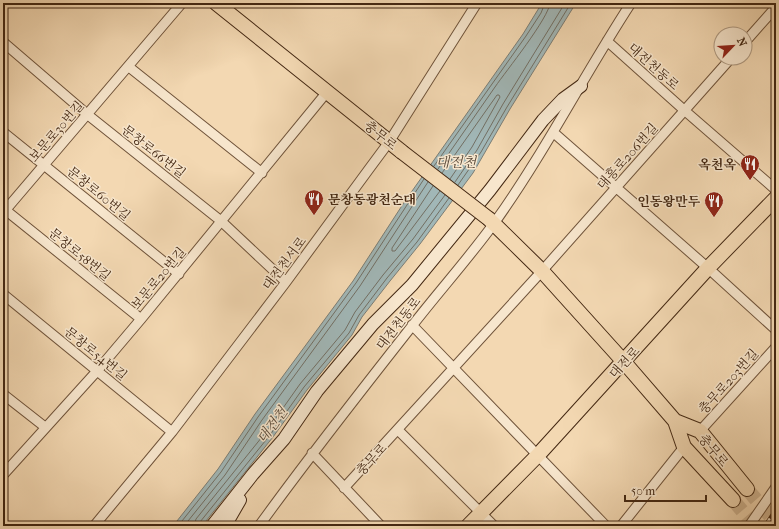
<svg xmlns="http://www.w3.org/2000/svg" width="779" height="529" font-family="'IM FELL French Canon','Noto Serif KR',serif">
	<rect width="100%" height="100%" fill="#f3d8b2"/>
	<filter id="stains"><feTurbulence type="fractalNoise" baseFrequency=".005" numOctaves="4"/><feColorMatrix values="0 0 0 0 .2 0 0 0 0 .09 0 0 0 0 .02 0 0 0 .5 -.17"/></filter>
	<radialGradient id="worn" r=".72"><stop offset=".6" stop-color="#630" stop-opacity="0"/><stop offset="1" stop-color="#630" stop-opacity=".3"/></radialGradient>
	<path fill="#a1b7b7" stroke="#7b7d75" d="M542 3H576L510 109 473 173 420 244 390 281 362 317 352 335 307 390 273 437 202 526H173L218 469 255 414 353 281 405 201 523 34Z"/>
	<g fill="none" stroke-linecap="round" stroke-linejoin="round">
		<path stroke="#726f64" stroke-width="1" d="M434 166 526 36 541 13 545 3
			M438 169C457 142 476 114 495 87 506 71 549 18 550 3
			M442 173 497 95H499L500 97 472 147 450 179
			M455 182 477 150 503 104 565 3
			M458 185 481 152 507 107 571 3
			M433 186 392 248V251H395L440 191
			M178 526 221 472 258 417 356 283 424 179
			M184 526 225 475 262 420 360 286 428 182
			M194 526 196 519 266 432 300 384 345 330 355 312 383 275 413 239 445 195
			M199 526 200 522 270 435 304 387 349 333 359 315 387 278 417 242 449 198"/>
		<path stroke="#d0b592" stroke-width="14" stroke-dasharray="14 7" stroke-linecap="butt" d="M747 489 776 523
			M733 500 755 526"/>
		<g stroke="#6f533a" stroke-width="11">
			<path id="street" d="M607 41 684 110 776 190
				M3 42 88 115 221 221 286 282
				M745 42 776 7
				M129 67 262 173
				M3 132 179 274
				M554 133 708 268 776 330
				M3 208 141 319
				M3 213 182 3
				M3 294 172 432
				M412 325 606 526
				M3 394 45 427
				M398 430 494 526
				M700 431 776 347
				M312 453 381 526
				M3 475 97 371 141 319 327 92
				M344 488 542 271 731 58
				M94 526 172 432 286 282 369 169 389 142 477 3
				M259 526C308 458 360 392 412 326 439 291 469 258 495 222 545 152 584 75 631 3
				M621 526 684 447
				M749 526 776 487"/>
		</g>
		<g stroke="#432712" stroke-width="14">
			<path id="secondary" d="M212 526 253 474 284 439 317 391 373 324 412 285 490 190 543 120 563 99 581 86
				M225 526 240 500"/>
		</g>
		<g stroke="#432712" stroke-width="16">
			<path id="primary" d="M216 3 402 152
				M489 219 542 271 624 362 675 421 684 447 733 500
				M675 421 700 431 747 489
				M468 526 538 455 708 268 776 198"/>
		</g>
		<use href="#street" stroke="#f7e6cd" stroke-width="9"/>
		<use href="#secondary" stroke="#f7e6cd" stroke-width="12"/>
		<use href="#primary" stroke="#f3d8b2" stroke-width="14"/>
		<g stroke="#432712" stroke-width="4.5">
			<path id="rail" d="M765 526 776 510
				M774 526 776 523"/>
		</g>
		<use href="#rail" stroke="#f7e6cd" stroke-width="3" stroke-dasharray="9" stroke-linecap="butt"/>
		<g stroke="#432712" stroke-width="16" stroke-linecap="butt">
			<path id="primary-bridge" d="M402 152 489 219"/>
		</g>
		<use href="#primary-bridge" stroke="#f3d8b2" stroke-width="14"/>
	</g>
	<defs>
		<g id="restaurant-pin" transform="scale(1)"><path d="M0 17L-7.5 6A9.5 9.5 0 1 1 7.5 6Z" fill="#8f2418" stroke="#f7e6cd"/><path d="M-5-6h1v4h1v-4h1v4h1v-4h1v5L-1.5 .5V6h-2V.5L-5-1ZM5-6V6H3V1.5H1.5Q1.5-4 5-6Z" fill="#fff"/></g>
	</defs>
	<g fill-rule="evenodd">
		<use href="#restaurant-pin" x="750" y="164"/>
		<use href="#restaurant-pin" x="314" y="199"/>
		<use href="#restaurant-pin" x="714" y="201"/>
	</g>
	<g text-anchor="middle" stroke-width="3" stroke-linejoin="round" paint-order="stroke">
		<g font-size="13" fill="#432712" stroke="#f7e6cd">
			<text transform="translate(654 66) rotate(42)" y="5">대전천동로</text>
			<text transform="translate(56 131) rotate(-49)" y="5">보문로30번길</text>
			<text transform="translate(381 135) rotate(39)" y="5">충무로</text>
			<text transform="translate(154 151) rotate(38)" y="5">문창로66번길</text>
			<text transform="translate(627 156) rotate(-48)" y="5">대흥로206번길</text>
			<text transform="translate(99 193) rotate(39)" y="5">문창로60번길</text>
			<text transform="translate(80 254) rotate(39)" y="5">문창로58번길</text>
			<text transform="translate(284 263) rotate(-53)" y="5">대전천서로</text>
			<text transform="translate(158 278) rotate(-50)" y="5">보문로20번길</text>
			<text transform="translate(398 323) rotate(-52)" y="5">대전천동로</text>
			<text transform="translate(96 353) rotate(39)" y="5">문창로54번길</text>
			<text transform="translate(624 362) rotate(-48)" y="5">대전로</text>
			<text transform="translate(728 381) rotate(-48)" y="5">충무로203번길</text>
			<text transform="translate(714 450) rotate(50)" y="5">충무로</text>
			<text transform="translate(371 459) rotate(-47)" y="5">충무로</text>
		</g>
		<g font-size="13" font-weight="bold" fill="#432712" stroke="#f7e6cd" text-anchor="end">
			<text x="736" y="169">옥천옥</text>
			<text x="328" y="204" text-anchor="start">문창동광천순대</text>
			<text x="700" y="206">인동왕만두</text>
		</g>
		<g font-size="14" font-style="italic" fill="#5a4b3b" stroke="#f7e6cd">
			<text x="456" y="167">대전천</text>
			<text transform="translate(272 425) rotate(-54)" y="5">대전천</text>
		</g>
	</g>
	<rect width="779" height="529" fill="none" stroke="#f3d8b2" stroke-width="16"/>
	<rect x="4" y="4" width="771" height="521" fill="none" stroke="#432712" stroke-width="2"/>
	<rect x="8" y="8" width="763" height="513" fill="none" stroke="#432712"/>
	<g transform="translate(733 46) rotate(65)"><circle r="19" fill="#f7e6cd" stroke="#af9a82"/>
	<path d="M0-3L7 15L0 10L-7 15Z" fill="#8f2418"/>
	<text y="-6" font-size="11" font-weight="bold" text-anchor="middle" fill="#432712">N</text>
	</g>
	<path d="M625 495v6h81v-6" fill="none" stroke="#432712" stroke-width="2"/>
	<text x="631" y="495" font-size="12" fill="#432712" stroke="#f7e6cd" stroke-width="3" paint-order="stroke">50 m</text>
	<rect width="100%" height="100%" filter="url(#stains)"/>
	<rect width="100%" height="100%" fill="url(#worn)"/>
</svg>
